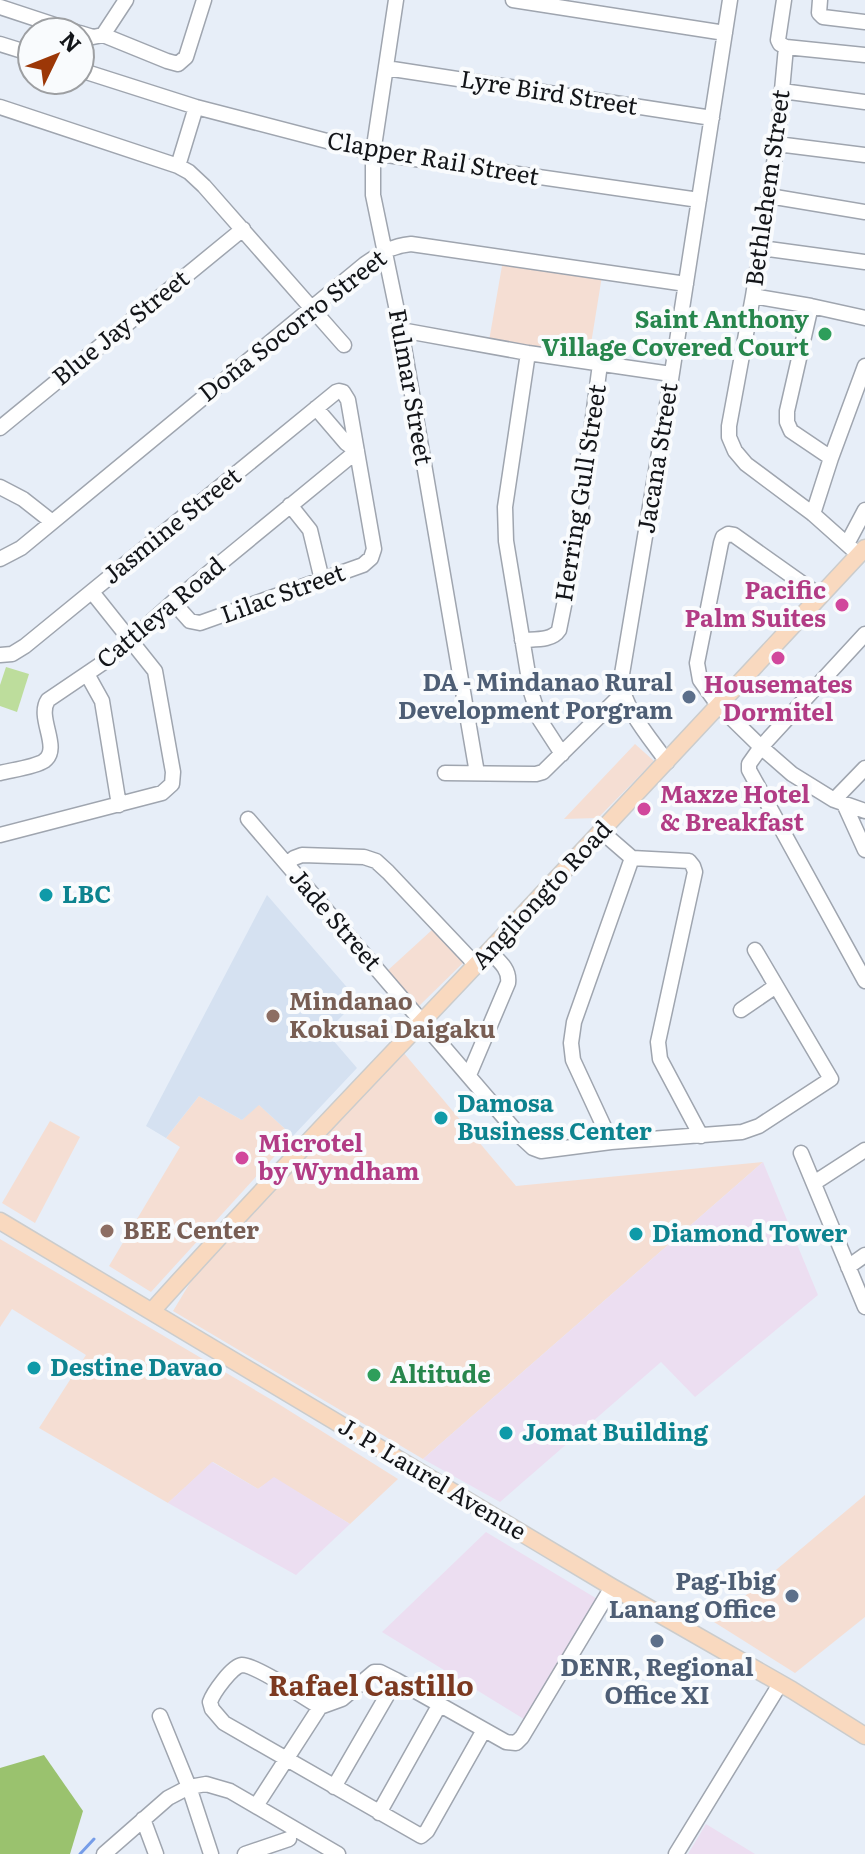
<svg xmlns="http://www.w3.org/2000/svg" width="865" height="1854" font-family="Literata,serif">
	<rect width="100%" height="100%" fill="#e7eef8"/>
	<path fill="#f5ded3" d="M503 260 602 276 589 356 489 341Z
		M635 744 654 761 598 818 564 819Z
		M433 929 464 962 418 1007 386 972Z
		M403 1052 516 1186 763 1162 423 1459 173 1311 199 1268Z
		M199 1096 242 1120 258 1104 293 1136 151 1292 109 1266 180 1147 166 1138Z
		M50 1121 80 1137 35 1223 2 1203Z
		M0 1239 277 1403 398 1479 350 1524 274 1478 258 1489 213 1462 168 1503 39 1428 86 1355 12 1309 0 1327Z
		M865 1495V1617L795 1673 714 1622Z"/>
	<path fill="#ecdef1" d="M763 1162 818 1295 695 1397 661 1362 500 1502 423 1459Z
		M212 1462 258 1489 274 1477 350 1524 296 1575 168 1503Z
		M486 1532 599 1600 527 1721 382 1632Z
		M706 1824 755 1854H688Z"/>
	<path fill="#d5e1f1" d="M267 895 358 1000 326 1032 357 1068 293 1136 259 1105 242 1120 199 1096 166 1138 146 1126Z"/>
	<path fill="#bddd9c" d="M6 667 29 674 17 712 0 706V685Z"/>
	<path fill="#9ac26e" d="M44 1755 83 1811 70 1854H0V1768Z"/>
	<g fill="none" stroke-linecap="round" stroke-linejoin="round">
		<path stroke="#769de8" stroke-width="3" d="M80 1854 94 1839"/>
		<g stroke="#9fa5af" stroke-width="17">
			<path id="minor" d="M396 0 373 153V195L401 330 477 773
				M513 0 725 33
				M784 0 778 40 780 44 786 47
				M820 0 819 13 823 17 865 22
				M0 7 76 32
				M80 33 93 37 103 35 126 0
				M103 35 167 61 178 64 186 57 204 0
				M0 44 32 54
				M786 47 777 144 753 296 729 426V437L735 451 746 464 813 514 859 555
				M786 47 865 55
				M386 68 712 118
				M80 70 196 107 373 153 699 200
				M782 91 865 102
				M0 107 178 166 189 172 204 186 344 345
				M777 144 865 155
				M178 166 196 107
				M769 196 865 212
				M761 248 865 262
				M753 296 811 306 865 318
				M811 306 787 411V422L791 431 831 458
				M401 330 528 353 671 374
				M528 353 505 507 506 541 531 692 540 720 562 754
				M0 428 243 229
				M0 487 23 499 51 521
				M290 505 310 530 322 580
				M813 514 831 458 865 366
				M847 544 865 510
				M0 559 21 548 365 264C381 253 392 246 411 244L686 284
				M820 596 734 535 728 534 723 537 721 543 697 663 700 680 718 705 761 747 792 774 834 800 865 811
				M865 634 761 747 749 764V770L865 981
				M522 640C535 639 552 641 559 630L576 546 600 364
				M0 655 12 654 25 646 336 392 339 391 343 392 348 400 374 549 371 558 363 565 200 623 190 621 173 602
				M87 674 102 701 119 805
				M667 762C651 739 623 708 621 680L667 405 730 0
				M0 773C12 770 35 767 44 761 62 748 36 718 48 700L113 656 173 602 357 451 346 443 316 408
				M445 773 536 774 543 772 623 693
				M834 800 865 768
				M845 806 865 850
				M248 819 520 1136 533 1148 541 1151 611 1142 742 1132 759 1126 831 1079 755 950
				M602 832 632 858 689 861 693 866 695 872 658 1042 660 1059 701 1136
				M0 835 162 793 172 784 173 772 155 671 92 592
				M287 864 294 858 302 855 364 857 376 861 388 872 476 965
				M741 1010 776 986
				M469 1075 508 983C510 969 499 961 489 951
				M611 1142 573 1060 571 1043 574 1022 632 858
				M801 1153 865 1307
				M814 1183 865 1150
				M848 1267 865 1255
				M320 1707C306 1699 256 1665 242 1665 232 1666 213 1693 210 1702L212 1709 224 1723 421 1836 427 1831 484 1730
				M160 1716 189 1787 211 1854
				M334 1787 396 1680
				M256 1806 320 1707 342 1699 374 1672H380L396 1680 506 1742 516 1743 522 1737 612 1587
				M379 1813 440 1704
				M143 1819 156 1854
				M104 1854 168 1798 189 1787 206 1784 230 1791 338 1854
				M245 1854 289 1839
				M676 1854 780 1684"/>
		</g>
		<g stroke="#cbcccc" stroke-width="19">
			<path id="major" d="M0 1221 612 1587 792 1690 865 1736
				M152 1311C262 1188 377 1070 490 950 616 816 740 682 865 548"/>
		</g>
		<use href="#minor" stroke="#fff" stroke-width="14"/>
		<use href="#major" stroke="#f9d9bf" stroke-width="16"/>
	</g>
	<g fill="#2e9e5b" stroke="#f9fbfd" stroke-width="3">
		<circle cx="825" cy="334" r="8"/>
		<circle cx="374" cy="1375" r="8"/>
	</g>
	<g fill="#d1479c" stroke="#f9fbfd" stroke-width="3">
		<circle cx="842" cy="605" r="8"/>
		<circle cx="778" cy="658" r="8"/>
		<circle cx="644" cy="809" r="8"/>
		<circle cx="242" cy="1158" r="8"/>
	</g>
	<g fill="#5c6f8a" stroke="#f9fbfd" stroke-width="3">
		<circle cx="689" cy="697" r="8"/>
		<circle cx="792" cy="1596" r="8"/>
		<circle cx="657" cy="1641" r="8"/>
	</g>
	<g fill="#0f9aa8" stroke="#f9fbfd" stroke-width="3">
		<circle cx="46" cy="895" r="8"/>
		<circle cx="441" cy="1118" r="8"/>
		<circle cx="636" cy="1234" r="8"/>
		<circle cx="34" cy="1368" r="8"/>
		<circle cx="506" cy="1433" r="8"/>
	</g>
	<g fill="#8d6e63" stroke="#f9fbfd" stroke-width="3">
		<circle cx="273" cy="1016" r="8"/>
		<circle cx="107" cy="1231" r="8"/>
	</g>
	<g text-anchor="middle" stroke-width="8" stroke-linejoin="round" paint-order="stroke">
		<g font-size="24" fill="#131519" stroke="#f9fbfd">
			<text transform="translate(549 93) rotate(9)" y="8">Lyre Bird Street</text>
			<text transform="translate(433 159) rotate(10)" y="8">Clapper Rail Street</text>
			<text transform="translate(768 188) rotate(-82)" y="8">Bethlehem Street</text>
			<text transform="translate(293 326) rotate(-38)" y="8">Doña Socorro Street</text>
			<text transform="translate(121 328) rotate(-39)" y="8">Blue Jay Street</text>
			<text transform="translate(410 387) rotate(80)" y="8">Fulmar Street</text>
			<text transform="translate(658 458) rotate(-81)" y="8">Jacana Street</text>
			<text transform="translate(581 493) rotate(-81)" y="8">Herring Gull Street</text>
			<text transform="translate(172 526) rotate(-39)" y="8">Jasmine Street</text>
			<text transform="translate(283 594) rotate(-20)" y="8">Lilac Street</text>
			<text transform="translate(161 613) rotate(-40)" y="8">Cattleya Road</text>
			<text transform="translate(542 895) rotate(-47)" y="8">Angliongto Road</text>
			<text transform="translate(335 920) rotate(49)" y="8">Jade Street</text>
			<text transform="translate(432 1479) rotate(31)" y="8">J. P. Laurel Avenue</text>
		</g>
		<g font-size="24" font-weight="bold" fill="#27864d" stroke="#f9fbfd" text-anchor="end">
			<text x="809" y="328">Saint Anthony<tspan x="809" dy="28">Village Covered Court</tspan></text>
			<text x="390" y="1383" text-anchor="start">Altitude</text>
		</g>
		<g font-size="24" font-weight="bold" fill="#b23c85" stroke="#f9fbfd" text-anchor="start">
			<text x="826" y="599" text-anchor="end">Pacific<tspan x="826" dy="28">Palm Suites</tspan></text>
			<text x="778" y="693" text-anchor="middle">Housemates<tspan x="778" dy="28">Dormitel</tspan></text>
			<text x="660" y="803">Maxze Hotel<tspan x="660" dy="28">&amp; Breakfast</tspan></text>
			<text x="258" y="1152">Microtel<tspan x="258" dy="28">by Wyndham</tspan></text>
		</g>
		<g font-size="24" font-weight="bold" fill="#4e5e75" stroke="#f9fbfd" text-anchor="end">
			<text x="673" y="691">DA - Mindanao Rural<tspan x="673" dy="28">Development Porgram</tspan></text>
			<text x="776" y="1590">Pag-Ibig<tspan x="776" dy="28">Lanang Office</tspan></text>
			<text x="657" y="1676" text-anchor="middle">DENR, Regional<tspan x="657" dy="28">Office XI</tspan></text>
		</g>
		<g font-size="24" font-weight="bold" fill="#0d838f" stroke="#f9fbfd" text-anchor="start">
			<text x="62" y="903">LBC</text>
			<text x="457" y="1112">Damosa<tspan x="457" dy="28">Business Center</tspan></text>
			<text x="652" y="1242">Diamond Tower</text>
			<text x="50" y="1376">Destine Davao</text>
			<text x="522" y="1441">Jomat Building</text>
		</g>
		<g font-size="24" font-weight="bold" fill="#785e54" stroke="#f9fbfd" text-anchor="start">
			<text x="289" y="1010">Mindanao<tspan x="289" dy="28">Kokusai Daigaku</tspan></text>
			<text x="123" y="1239">BEE Center</text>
		</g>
		<g font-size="28" font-weight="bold" fill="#7c3920" stroke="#f9fbfd">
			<text x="371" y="1696">Rafael Castillo</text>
		</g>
	</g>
	<g transform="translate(56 56) rotate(47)"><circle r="38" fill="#f9fbfd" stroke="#9d9fa2" stroke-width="2"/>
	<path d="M0-6L14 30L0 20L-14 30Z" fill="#9c3707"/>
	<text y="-12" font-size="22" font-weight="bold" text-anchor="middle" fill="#131519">N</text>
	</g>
</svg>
